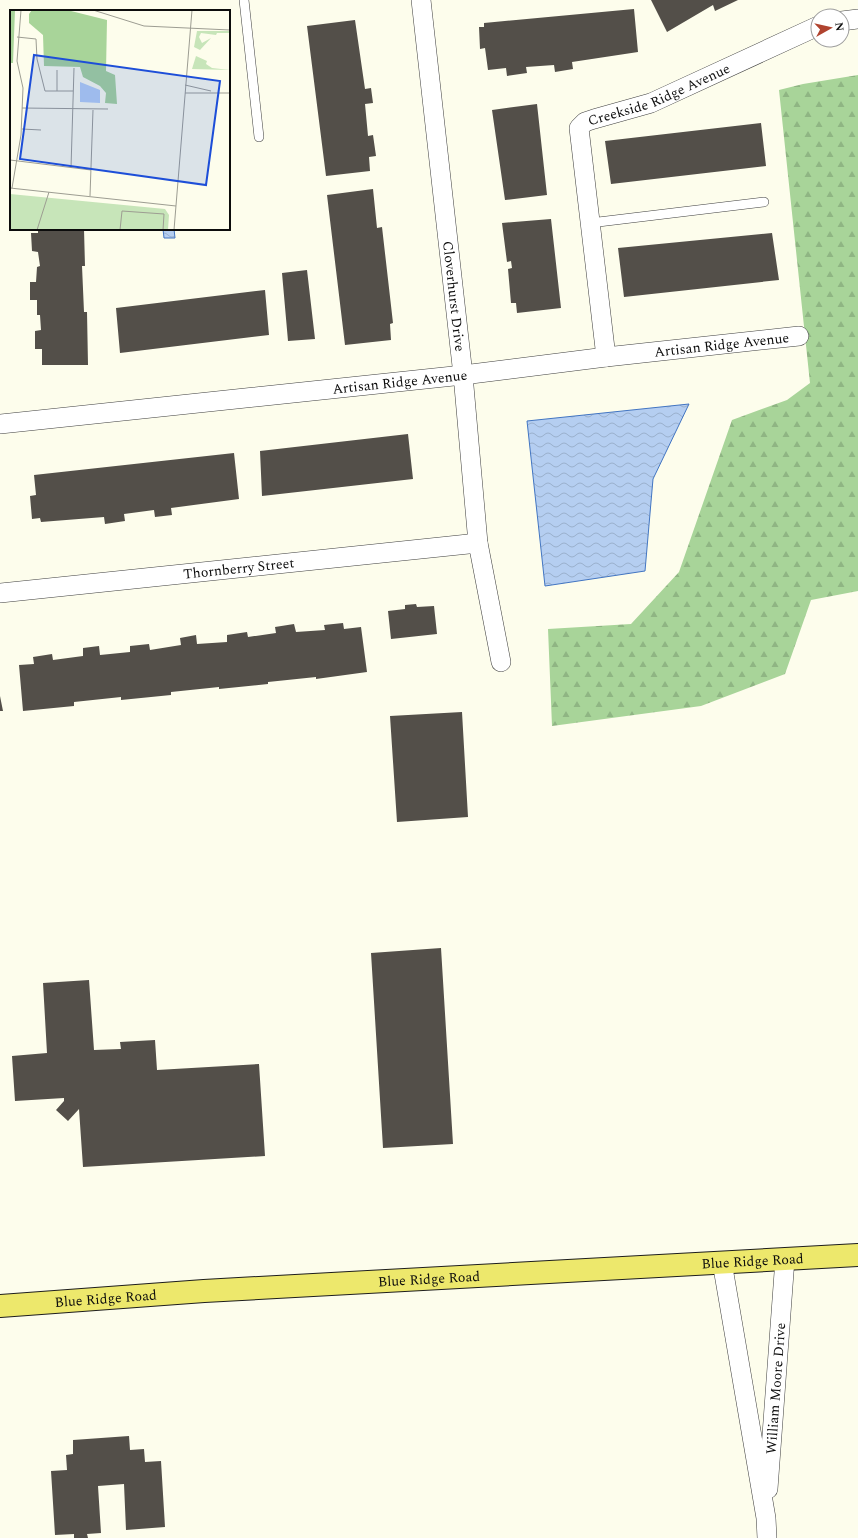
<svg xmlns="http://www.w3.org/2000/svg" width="858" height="1538" font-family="Spectral,serif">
	<defs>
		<pattern id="forest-firs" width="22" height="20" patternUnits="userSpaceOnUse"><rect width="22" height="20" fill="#a8d499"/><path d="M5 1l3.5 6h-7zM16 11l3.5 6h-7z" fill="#8fb583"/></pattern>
		<pattern id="water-waves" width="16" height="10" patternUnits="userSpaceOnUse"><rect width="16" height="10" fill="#b5cef1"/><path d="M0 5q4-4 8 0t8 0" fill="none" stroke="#9ab0cd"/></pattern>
	</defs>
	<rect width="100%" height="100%" fill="#fdfdec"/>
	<path fill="url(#forest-firs)" d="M858 75V591L811 600 785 674 701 706 552 726 548 629 631 624 679 572 732 420 787 400 810 383 779 90 803 84Z"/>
	<path fill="url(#water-waves)" stroke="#4275c2" d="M163 229H174L175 238H164Z
		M689 404 653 479 645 571 545 586 527 421Z"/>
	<path fill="#534f49" d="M651 0H738L715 11 713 5 667 32Z
		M634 9 638 52 572 62 573 69 555 72 554 65 526 67 527 73 507 76 506 68 488 70 485 48 480 49 479 27H484V23Z
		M355 20 365 89 371 88 373 103 365 104 368 136 373 135 376 156 369 157 370 171 326 176 307 26Z
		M537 104 547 195 505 200 492 110Z
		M761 123 766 166 611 184 605 141Z
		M373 189 377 228 382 227 393 323 390 324 391 340 345 345 327 195Z
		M551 219 561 308 517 313 516 303H511L508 269 512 268 511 261 507 262 502 223Z
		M38 229H84L85 266H82L84 312H87L88 365H42V349H35V331L41 330 40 315H37V300H30V282H36L37 267 40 266 38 252 32 251 31 233H38Z
		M772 233 779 280 624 297 618 248Z
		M307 270 315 339 288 341 282 273Z
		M265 290 269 335 120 353 116 308Z
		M408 434 413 479 262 496 260 451Z
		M234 453 239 499 171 508 172 515 155 517 154 510 124 514 125 521 105 524 104 517 41 522 40 518 32 519 30 496 36 495 34 475Z
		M416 604 417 607 434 606 437 634 391 639 388 611 405 609V605Z
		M343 623 344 629 361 627 367 672 316 679V677L268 682V684L219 689V687L171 692V695L121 700V697L74 702V706L23 711 19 665 34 664 33 657 52 654 53 660 83 656V648L99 646 100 655 130 652V646L149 644 150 650 181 645 180 638 196 635 197 644 227 642V635L247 632 248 637 276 633 275 627 294 624 296 632 325 630 324 625Z
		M0 696 3 711H0Z
		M462 712 468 817 397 822 390 716Z
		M441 948 453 1144 383 1148 371 953Z
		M89 980 94 1050 121 1049 120 1042 155 1040 157 1070 259 1064 265 1156 83 1167 79 1109 68 1121 56 1110 64 1101V1098L15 1101 12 1056 47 1053 43 983Z
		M129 1436 130 1450 144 1449 145 1462 161 1461 165 1527 126 1530 124 1484 98 1486 101 1533 87 1534 88 1538H74V1534L55 1535 51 1471 67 1470 66 1455 73 1454V1440Z"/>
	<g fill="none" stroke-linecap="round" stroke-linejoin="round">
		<g stroke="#3f3f3f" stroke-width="10">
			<path id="lane" d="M244 0 259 137
				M590 223 764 202"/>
		</g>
		<g stroke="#3f3f3f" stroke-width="20">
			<g id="street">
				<path id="s1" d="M421 0 463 375 478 543 501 662"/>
				<path d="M842 21 858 19"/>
				<path id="s2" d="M606 357 579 128 585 122 594 119 651 103 818 26"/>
				<path id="s3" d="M0 424 463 375 606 357 799 336"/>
				<path id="s4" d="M0 593 478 543"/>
				<path d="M722 1262 766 1518 767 1538"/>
				<path id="s5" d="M768 1489 785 1259"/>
			</g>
		</g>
		<g stroke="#1d1d1d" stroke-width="24">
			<g id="primary">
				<path id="s6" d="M0 1306 204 1291 858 1255"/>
			</g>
		</g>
		<use href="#lane" stroke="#fff" stroke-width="9"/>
		<use href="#street" stroke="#fff" stroke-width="19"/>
		<use href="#primary" stroke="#ede86c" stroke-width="22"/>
	</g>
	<g text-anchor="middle" stroke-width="4" stroke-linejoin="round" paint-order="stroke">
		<g font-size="14" fill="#0c0c0c" stroke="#fff">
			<text dy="5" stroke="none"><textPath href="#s2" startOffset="318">Creekside Ridge Avenue</textPath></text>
			<text dy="5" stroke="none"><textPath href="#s1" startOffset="298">Cloverhurst Drive</textPath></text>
			<text dy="5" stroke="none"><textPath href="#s3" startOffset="726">Artisan Ridge Avenue</textPath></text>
			<text dy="5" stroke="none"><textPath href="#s3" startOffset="402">Artisan Ridge Avenue</textPath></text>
			<text dy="5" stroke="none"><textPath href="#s4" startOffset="240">Thornberry Street</textPath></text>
			<text dy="5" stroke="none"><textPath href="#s6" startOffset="754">Blue Ridge Road</textPath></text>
			<text dy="5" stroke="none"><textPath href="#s6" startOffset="430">Blue Ridge Road</textPath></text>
			<text dy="5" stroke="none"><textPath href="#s6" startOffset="106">Blue Ridge Road</textPath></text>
			<text dy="5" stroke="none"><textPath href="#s5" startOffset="101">William Moore Drive</textPath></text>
		</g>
	</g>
	<g transform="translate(10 10)">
		<rect width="220" height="220" fill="#fdfdec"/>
		<path d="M187 21H220V23H207L206 25 191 23 189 27 192 33 201 28 190 40 184 37ZM186 46 197 51 196 54 202 58 220 60 182 59ZM0 184 155 199 159 205 158 220H0Z" fill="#c7e5b9"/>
		<path d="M0 0H5L3 53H0ZM22 0H57L97 10 96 61 105 65 107 94 95 93 96 83 90 76 73 67 70 57 34 56 33 25 19 13V4Z" fill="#a8d499"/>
		<path d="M70 72 90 80V93L70 92Z" fill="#b5cef1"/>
		<path fill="none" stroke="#9d9d92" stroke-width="1" d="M83 0 134 16 220 20M7 27 26 29 27 49 35 81H63M175 75 201 81M47 81V60M175 83H220M12 98 98 99M12 119 31 120M0 150 81 160M61 158 64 58M0 178 166 196M2 178 11 125 13 78 7 51 11 0M80 186 83 100M27 220 39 182M110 220 112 201 154 204 153 220M164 220 182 0"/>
		<path fill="#1d4ed8" fill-opacity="0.15" stroke="#1d4ed8" stroke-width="2" d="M24 45 210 71 196 175 10 149Z"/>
		<rect width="220" height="220" fill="none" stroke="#0c0c0c" stroke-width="2"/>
	</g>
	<g transform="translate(830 28) rotate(82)"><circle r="19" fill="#ffffff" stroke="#9e9e9e"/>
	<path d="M0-3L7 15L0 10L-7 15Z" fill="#b0432f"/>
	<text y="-6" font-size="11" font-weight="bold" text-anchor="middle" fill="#0c0c0c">N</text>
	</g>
</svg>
